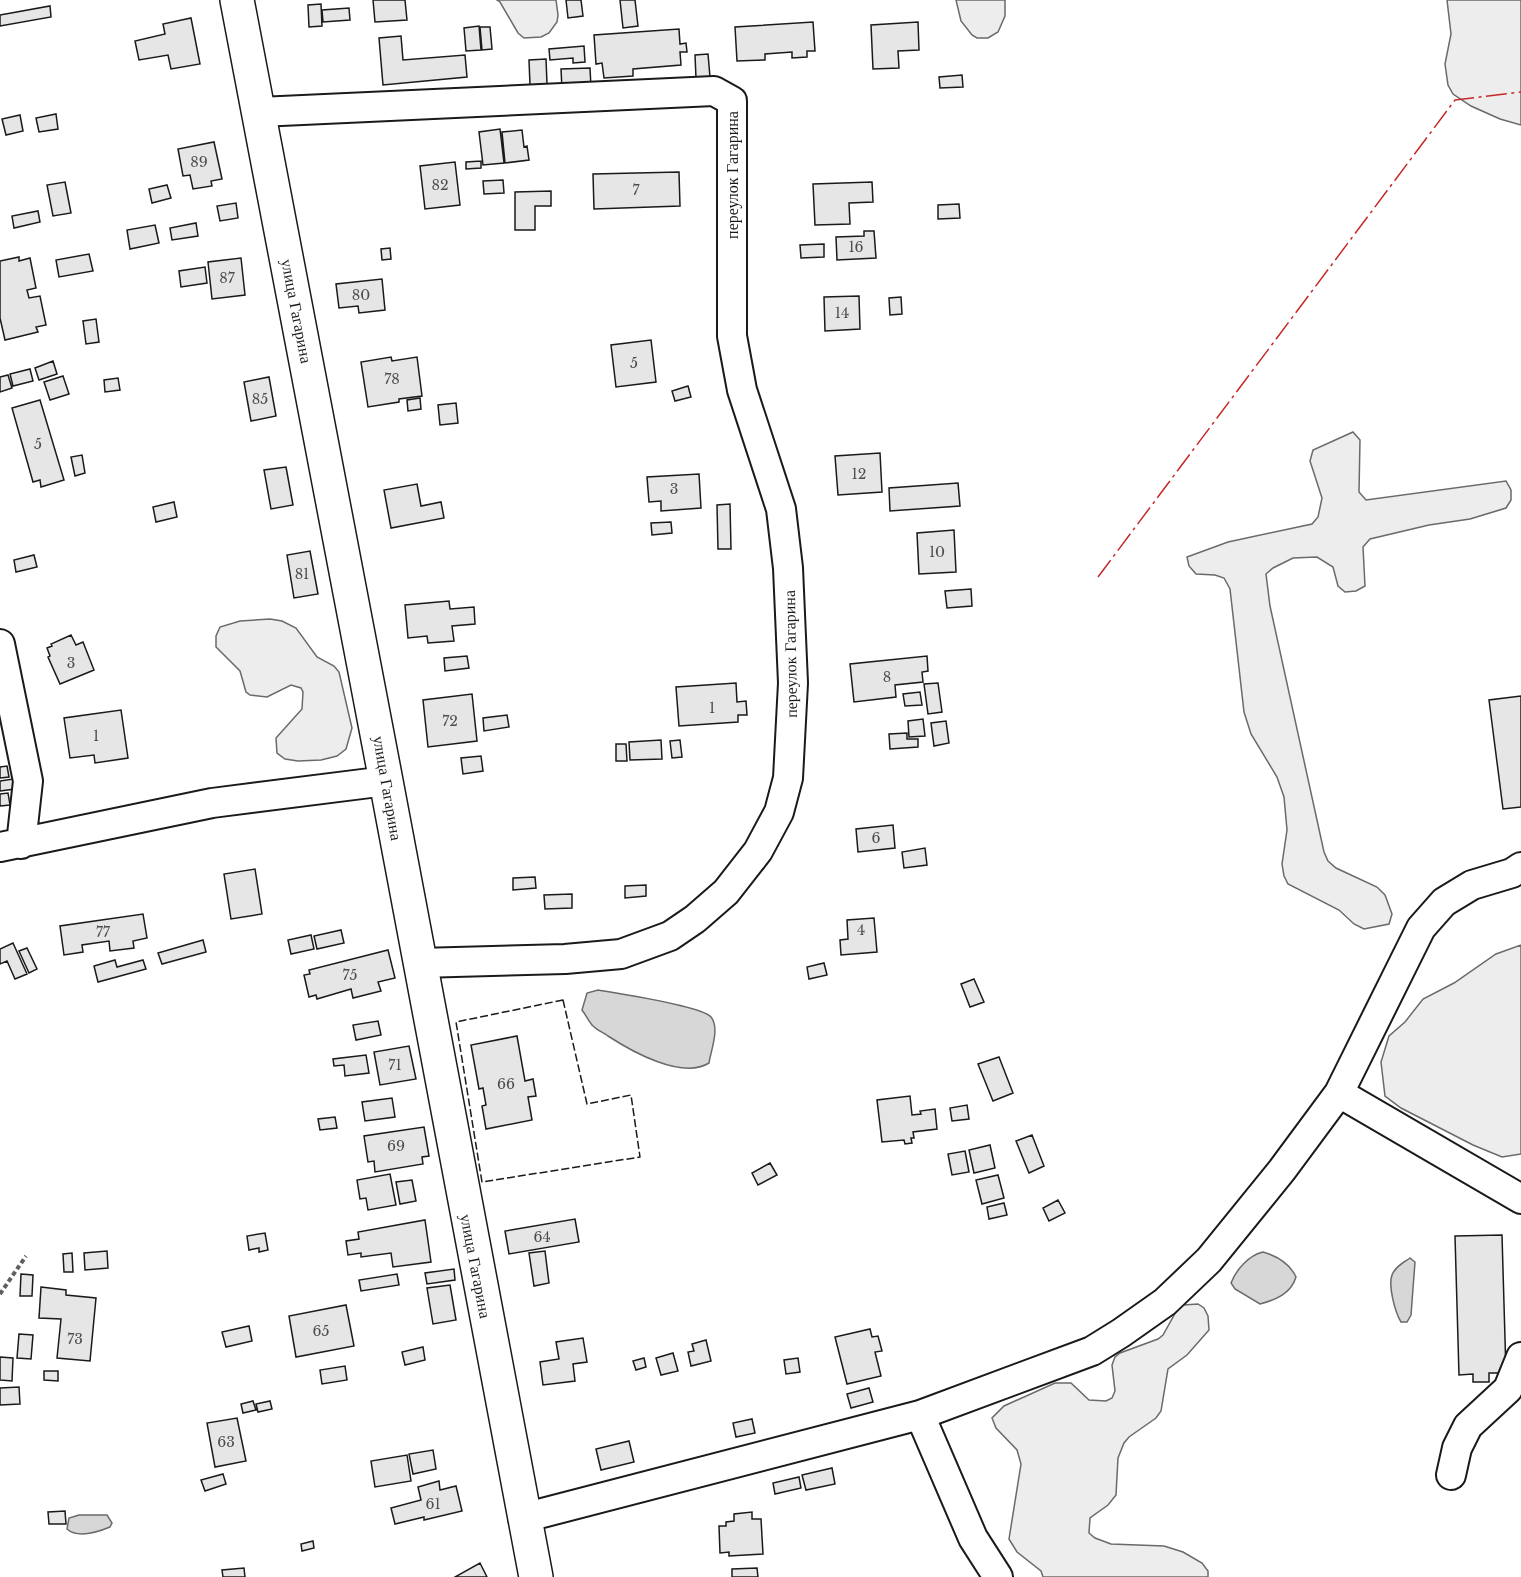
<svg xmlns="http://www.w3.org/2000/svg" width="1521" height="1577" font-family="'Libre Baskerville',serif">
	<rect width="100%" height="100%" fill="#fff"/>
	<path fill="#ededed" stroke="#6a6a6a" stroke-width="1.5" d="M497 0H556L558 15 557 22 549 33 541 37 524 38 518 33 500 2Z
		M956 0H1005V16L998 32 988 38H977L972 35 961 21Z
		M1447 0H1521V125L1500 119 1471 106 1453 94 1448 85 1445 64 1451 34Z
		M1353 432 1360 440 1359 492 1366 500 1506 481 1511 490V500L1506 508 1470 519 1429 525 1370 539 1363 547 1365 586 1356 591 1345 592 1338 586 1333 567 1317 557 1293 558 1273 568 1266 574 1270 606 1324 852 1328 861 1336 868 1377 887 1385 895 1392 914 1389 924 1364 929 1354 924 1339 910 1288 884 1284 876 1282 864 1287 830 1284 797 1277 777 1251 734 1244 712 1230 589 1224 578 1215 575 1196 574 1189 566 1187 557 1228 542 1312 524 1318 517 1322 498 1310 461 1313 450Z
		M270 619 282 621 296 628 317 657 334 666 339 672 352 728 346 749 337 756 321 760 298 761 285 759 277 753 276 738 302 709 303 692 301 688 291 685 267 697 250 695 246 692 240 671 216 647V636L220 627 240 621Z
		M1521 945V1154L1502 1157 1473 1145 1401 1108 1385 1096 1381 1062 1389 1036 1405 1022 1423 999 1454 983 1496 954Z
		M1198 1304 1204 1308 1208 1316 1209 1330 1187 1355 1168 1369 1161 1411 1156 1418 1129 1437 1124 1443 1118 1458 1116 1495 1108 1505 1090 1518 1089 1533 1095 1538 1111 1544 1164 1546 1183 1552 1202 1563 1208 1571V1577H1043L1041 1571 1017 1552 1009 1539 1021 1464 1017 1450 996 1428 992 1418 1004 1406 1055 1383H1071L1089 1400 1106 1401 1112 1398 1115 1391 1112 1365 1115 1357 1120 1353 1158 1339 1163 1335 1177 1310 1183 1305Z"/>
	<path fill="#d7d7d7" stroke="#6a6a6a" stroke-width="1.5" d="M598 990C616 993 702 1006 711 1017 720 1028 711 1050 709 1063 682 1080 631 1051 608 1036 604 1033 597 1030 593 1026 589 1022 586 1015 582 1010L587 993Z
		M1263 1252C1277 1256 1290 1264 1296 1277 1291 1294 1275 1300 1260 1304L1235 1289 1231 1283C1236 1270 1249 1255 1263 1252Z
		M1410 1258 1415 1262 1411 1315 1407 1322H1401C1395 1312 1388 1286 1392 1275 1395 1267 1403 1263 1410 1258Z
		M79 1515H107L112 1523 110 1527C98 1532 78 1539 67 1529L69 1518Z"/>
	<path fill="#e6e6e6" stroke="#1a1a1a" stroke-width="1.5" d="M373 0H405L407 20 375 22Z
		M566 0H581L583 16 568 18Z
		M620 0H635L638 26 623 28Z
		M321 4 322 26 309 27 308 5Z
		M50 6 51 17 0 26V15Z
		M349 8 350 20 323 22 322 10Z
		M191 18 200 64 171 69 168 55 139 60 135 41 165 34 163 24Z
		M813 22 815 51H807V57L792 58V52L765 54V60L737 61 735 27Z
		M918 22 919 50 898 51 899 68 873 69 871 25Z
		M479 26 481 50 466 51 464 28Z
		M480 27H490L492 49 482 50Z
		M679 29 680 44 686 43 687 52H680L681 65 633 69V76L604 78 602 63 596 64 594 35Z
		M401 36 403 60 465 55 467 77 383 85 379 38Z
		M584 46 585 62 573 63V58L550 60 549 49Z
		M708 54 710 77 696 78 695 55Z
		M546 59 547 84 530 85 529 60Z
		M590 68 591 87 562 89 561 69Z
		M962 75 963 87 940 88 939 77Z
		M56 114 58 129 39 132 36 118Z
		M20 115 23 131 6 135 2 119Z
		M500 129 504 163 483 165 479 132Z
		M522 130 524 147 527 146 529 160 505 163 502 132Z
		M214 142 222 179 211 181 212 186 193 189 190 175 183 176 178 149Z
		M481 161V168L466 169V162Z
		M455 162 460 205 425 209 420 166Z
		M679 172 680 206 594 209 593 174Z
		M503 180 504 193 484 194 483 181Z
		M65 182 71 213 53 216 47 185Z
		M872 182 873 202 849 203 850 224 815 225 813 184Z
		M167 185 171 198 152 203 149 189Z
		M551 191V206H535V230H515V192Z
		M236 203 238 218 220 221 217 206Z
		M959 204 960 218 938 219V205Z
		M38 211 40 222 14 228 12 216Z
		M196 223 198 236 172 240 170 228Z
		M155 225 159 243 130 249 127 230Z
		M864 231H874L876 258 837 260 836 237 864 236Z
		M824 244V257L801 258 800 245Z
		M390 248 391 259 382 260 381 249Z
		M89 254 93 271 59 277 56 260Z
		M19 257V261L30 258 36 288 27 290 29 298 40 296 46 325 36 327 38 332 5 340 0 318V261Z
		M241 258 245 295 212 299 208 262Z
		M205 267 207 283 181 287 179 271Z
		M382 279 385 310 359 313 358 306 339 308 336 284Z
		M859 296 860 329 825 331 824 297Z
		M901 297 902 314 890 315 889 298Z
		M96 319 99 342 86 344 83 321Z
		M651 340 656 382 616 387 611 345Z
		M391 357 392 361 417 357 422 396 399 399V402L368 407 361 362Z
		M53 361 57 374 39 380 35 368Z
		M30 369 33 381 13 386 10 374Z
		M8 375 12 388 0 392V377Z
		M63 376 69 394 50 400 44 382Z
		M269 377 276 416 251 421 244 382Z
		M118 378 120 390 105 392 104 380Z
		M688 386 691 397 675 401 672 391Z
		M420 398 421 409 408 411 407 400Z
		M40 400 64 480 41 487 40 480 33 482 12 408Z
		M456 403 458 423 440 425 438 405Z
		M880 453 882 492 838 495 835 456Z
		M82 455 85 473 75 476 71 457Z
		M286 467 293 505 271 509 264 470Z
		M699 474 701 508 661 511V501L649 502 647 477Z
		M958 483 960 506 890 511 889 488Z
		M417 484 421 506 441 502 444 518 391 528 384 490Z
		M174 502 177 517 156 522 153 507Z
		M730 504 731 549H718L717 505Z
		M671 522 672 533 652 535 651 523Z
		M954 530 956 572 919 574 917 533Z
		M310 551 318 594 294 598 287 555Z
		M34 555 37 567 16 572 14 560Z
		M971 589 972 606 947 608 945 591Z
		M449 601 450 609 474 607 475 624 452 626 454 641 428 643 427 636 408 638 405 605Z
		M71 635 76 645 83 642 94 670 60 684 48 657 50 656 47 648 52 646 51 644Z
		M467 656 469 668 445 671 444 658Z
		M927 656 928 671 922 672 923 682 895 685 896 697 854 702 850 664Z
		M736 683 737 702 746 701 747 715H738V722L679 726 676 687Z
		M938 683 942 712 928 714 924 684Z
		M920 692 922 705 905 706 903 694Z
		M472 694 477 741 428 747 423 700Z
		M1521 696V807L1503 809 1489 700Z
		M121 710 128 758 95 763 94 755 70 758 64 718Z
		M507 715 509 727 484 731 483 718Z
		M923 719 925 736 909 737 908 721Z
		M946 721 949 743 934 746 931 723Z
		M907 733V739H918V747L890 749 889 734Z
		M661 740 662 759 630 760 629 742Z
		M680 740 682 757 672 758 670 741Z
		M616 744H626L627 761H616Z
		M481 756 483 771 463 774 461 758Z
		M7 766 9 777 0 778V767Z
		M13 779 15 789 0 791V781Z
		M8 793 10 805 0 806V794Z
		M893 825 895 848 858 852 856 829Z
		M925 848 927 865 904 868 902 852Z
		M255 869 262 914 231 919 224 874Z
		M535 877 536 888 513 890V878Z
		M646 885V896L625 898V886Z
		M572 894V908L545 909 544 895Z
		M143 914 147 938 133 941 134 948 110 951 109 941 82 945 83 952 64 955 60 926Z
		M874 918 877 952 841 955 840 940 848 939 847 920Z
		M341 930 344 943 317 949 314 936Z
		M311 935 314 949 291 954 288 940Z
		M203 940 206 952 162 964 158 953Z
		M13 943 27 974 15 979 7 961 0 964V949Z
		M27 948 37 969 29 973 19 951Z
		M388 950 395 978 378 982 381 991 353 998 351 989 317 999 316 995 309 997 304 975 310 974 309 970Z
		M115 960 117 967 143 960 146 969 98 982 94 966Z
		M824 963 827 975 809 979 807 967Z
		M974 979 984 1002 970 1007 961 984Z
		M378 1021 381 1035 356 1040 353 1025Z
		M517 1036 525 1081 533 1079 536 1096 528 1097 532 1120 486 1129 482 1106 486 1105 483 1088 479 1089 471 1045Z
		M409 1046 416 1079 380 1085 374 1052Z
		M366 1055 369 1073 345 1076 344 1065 334 1066 333 1059Z
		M999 1057 1013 1093 993 1101 978 1064Z
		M910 1096 912 1115 921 1114 920 1111 935 1109 937 1129 913 1132 914 1138H911L912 1143 905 1144 904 1140 882 1142 877 1100Z
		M392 1098 395 1117 365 1121 362 1102Z
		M967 1105 969 1119 952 1121 950 1108Z
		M335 1117 337 1128 320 1130 318 1119Z
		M424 1127 429 1156 422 1157 423 1164 375 1172 374 1161 368 1162 364 1136Z
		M1032 1135 1044 1166 1029 1173 1016 1141Z
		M990 1145 995 1168 974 1173 969 1150Z
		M965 1151 969 1172 952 1175 948 1154Z
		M770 1163 777 1175 758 1185 752 1173Z
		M390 1174 396 1205 368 1210 366 1198 360 1199 357 1180Z
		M998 1175 1004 1198 982 1204 976 1180Z
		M412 1180 416 1201 400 1204 396 1182Z
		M1058 1200 1065 1213 1049 1221 1043 1208Z
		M1004 1203 1007 1215 989 1219 987 1207Z
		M575 1219 579 1242 509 1254 505 1231Z
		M425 1220 431 1262 393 1267 391 1253 361 1257V1253L348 1255 346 1241 359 1239 358 1232Z
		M265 1233 268 1250 259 1252V1248L249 1250 247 1236Z
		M1502 1235 1506 1373H1489V1382H1473V1374L1459 1375 1455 1236Z
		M107 1251 108 1268 85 1270 84 1253Z
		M545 1251 549 1283 534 1286 529 1253Z
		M72 1253 73 1272H64L63 1254Z
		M454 1269 455 1280 427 1284 425 1273Z
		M21 1274 33 1275 32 1296H20Z
		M397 1274 399 1285 361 1291 359 1280Z
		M450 1285 456 1320 433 1324 427 1288Z
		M41 1287 66 1290V1295L96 1298 90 1361 57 1358 61 1319 39 1318Z
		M346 1305 354 1346 296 1357 289 1316Z
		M249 1326 252 1341 226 1347 222 1332Z
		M870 1329 872 1337 878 1336 882 1351 875 1352 881 1376 847 1384 835 1337Z
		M19 1334 33 1335 31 1359 17 1358Z
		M583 1338 587 1362 573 1364 575 1381 543 1385 540 1362 559 1359 556 1342Z
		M706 1340 711 1361 691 1366 688 1352 694 1351 692 1344Z
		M423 1347 425 1360 405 1365 402 1352Z
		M673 1353 678 1371 661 1375 656 1358Z
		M0 1357 13 1358 12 1381 0 1380Z
		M644 1358 646 1367 636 1370 633 1361Z
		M798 1358 800 1372 786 1374 784 1360Z
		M345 1366 347 1380 322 1384 320 1370Z
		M44 1371H58V1381L44 1380Z
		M19 1387 20 1404 0 1405V1388Z
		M869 1388 873 1402 851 1408 847 1394Z
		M253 1401 256 1410 243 1413 241 1404Z
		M270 1401 272 1409 258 1412 256 1404Z
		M237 1418 246 1461 215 1467 207 1423Z
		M752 1419 755 1433 736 1437 733 1423Z
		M629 1441 634 1462 601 1470 596 1449Z
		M433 1450 436 1469 413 1474 409 1454Z
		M407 1455 411 1481 375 1487 371 1461Z
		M832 1468 835 1484 806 1490 802 1475Z
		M223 1474 226 1484 205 1491 201 1480Z
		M799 1477 801 1488 775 1494 773 1483Z
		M439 1481 440 1490 456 1486 462 1511 424 1520V1517L395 1524 391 1508 421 1500 418 1487Z
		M65 1511 66 1524H49L48 1512Z
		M752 1512V1519H761L763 1554 729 1556V1552L720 1553 719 1526H726V1522L734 1521V1514Z
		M313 1541 314 1548 302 1551 301 1544Z
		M480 1563 487 1577H455Z
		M244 1568 245 1577H223L222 1570Z
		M757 1568 758 1577H732V1569Z"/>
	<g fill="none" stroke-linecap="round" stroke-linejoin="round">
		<g stroke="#1a1a1a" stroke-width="32">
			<path id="minor" d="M259 112 714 91 732 101V336L742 390 781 509 788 568 793 683 788 778 779 812 758 851 726 892 695 919 670 936 621 954 565 959 419 963
				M0 644 28 781 21 844
				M0 847 212 803 386 781
				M1339 1093 1521 1199
				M920 1415 973 1538 998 1577
				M1451 1475 1457 1448 1468 1426 1508 1389 1521 1357
				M523 1518 920 1415 1092 1351 1121 1333 1165 1302 1209 1260 1282 1170 1339 1093 1421 928 1444 902 1472 885 1512 873 1521 867"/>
		</g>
		<g stroke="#1a1a1a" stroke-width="36">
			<path id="major" d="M237 0 386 781 536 1577"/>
		</g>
		<path stroke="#5f5f5f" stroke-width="4" stroke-dasharray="4.5 3" stroke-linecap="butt" d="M0 1294 26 1256"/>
		<use href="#minor" stroke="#fff" stroke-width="28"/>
		<use href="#major" stroke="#fff" stroke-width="33"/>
		<path stroke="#1a1a1a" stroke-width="1.5" stroke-dasharray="8 3" stroke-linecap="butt" d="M563 1000 587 1104 631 1095 640 1157 482 1182 456 1022Z"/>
		<path stroke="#c62828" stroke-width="1.5" stroke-dasharray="21 4.5 3 4.5" stroke-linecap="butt" d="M1098 577 1455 100 1521 92"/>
	</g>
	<g text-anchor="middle" stroke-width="4.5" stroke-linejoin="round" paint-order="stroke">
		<g font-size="14" fill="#4d4d4d">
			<text x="199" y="167">89</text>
			<text x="440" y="190">82</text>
			<text x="636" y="195">7</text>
			<text x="856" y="252">16</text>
			<text x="227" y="283">87</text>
			<text x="361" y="300">80</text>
			<text x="842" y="318">14</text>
			<text x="634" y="368">5</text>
			<text x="392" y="384">78</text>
			<text x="260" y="404">85</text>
			<text x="38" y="449">5</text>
			<text x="859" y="479">12</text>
			<text x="674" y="494">3</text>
			<text x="937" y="557">10</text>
			<text x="302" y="579">81</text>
			<text x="71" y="668">3</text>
			<text x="887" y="682">8</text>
			<text x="712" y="713">1</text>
			<text x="450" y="726">72</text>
			<text x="96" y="741">1</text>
			<text x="876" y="843">6</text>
			<text x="861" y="935">4</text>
			<text x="103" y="937">77</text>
			<text x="350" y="980">75</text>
			<text x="395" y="1070">71</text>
			<text x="506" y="1089">66</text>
			<text x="396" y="1151">69</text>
			<text x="542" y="1242">64</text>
			<text x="321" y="1336">65</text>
			<text x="75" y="1344">73</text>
			<text x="226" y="1447">63</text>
			<text x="433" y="1509">61</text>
		</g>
		<g font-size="16" fill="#1a1a1a" stroke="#fff">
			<text transform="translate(732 175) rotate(-90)" y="6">переулок Гагарина</text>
			<text transform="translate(297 311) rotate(79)" y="6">улица Гагарина</text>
			<text transform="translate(790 654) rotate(-91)" y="6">переулок Гагарина</text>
			<text transform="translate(388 788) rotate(80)" y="6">улица Гагарина</text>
			<text transform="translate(476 1266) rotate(79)" y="6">улица Гагарина</text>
		</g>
	</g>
</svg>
